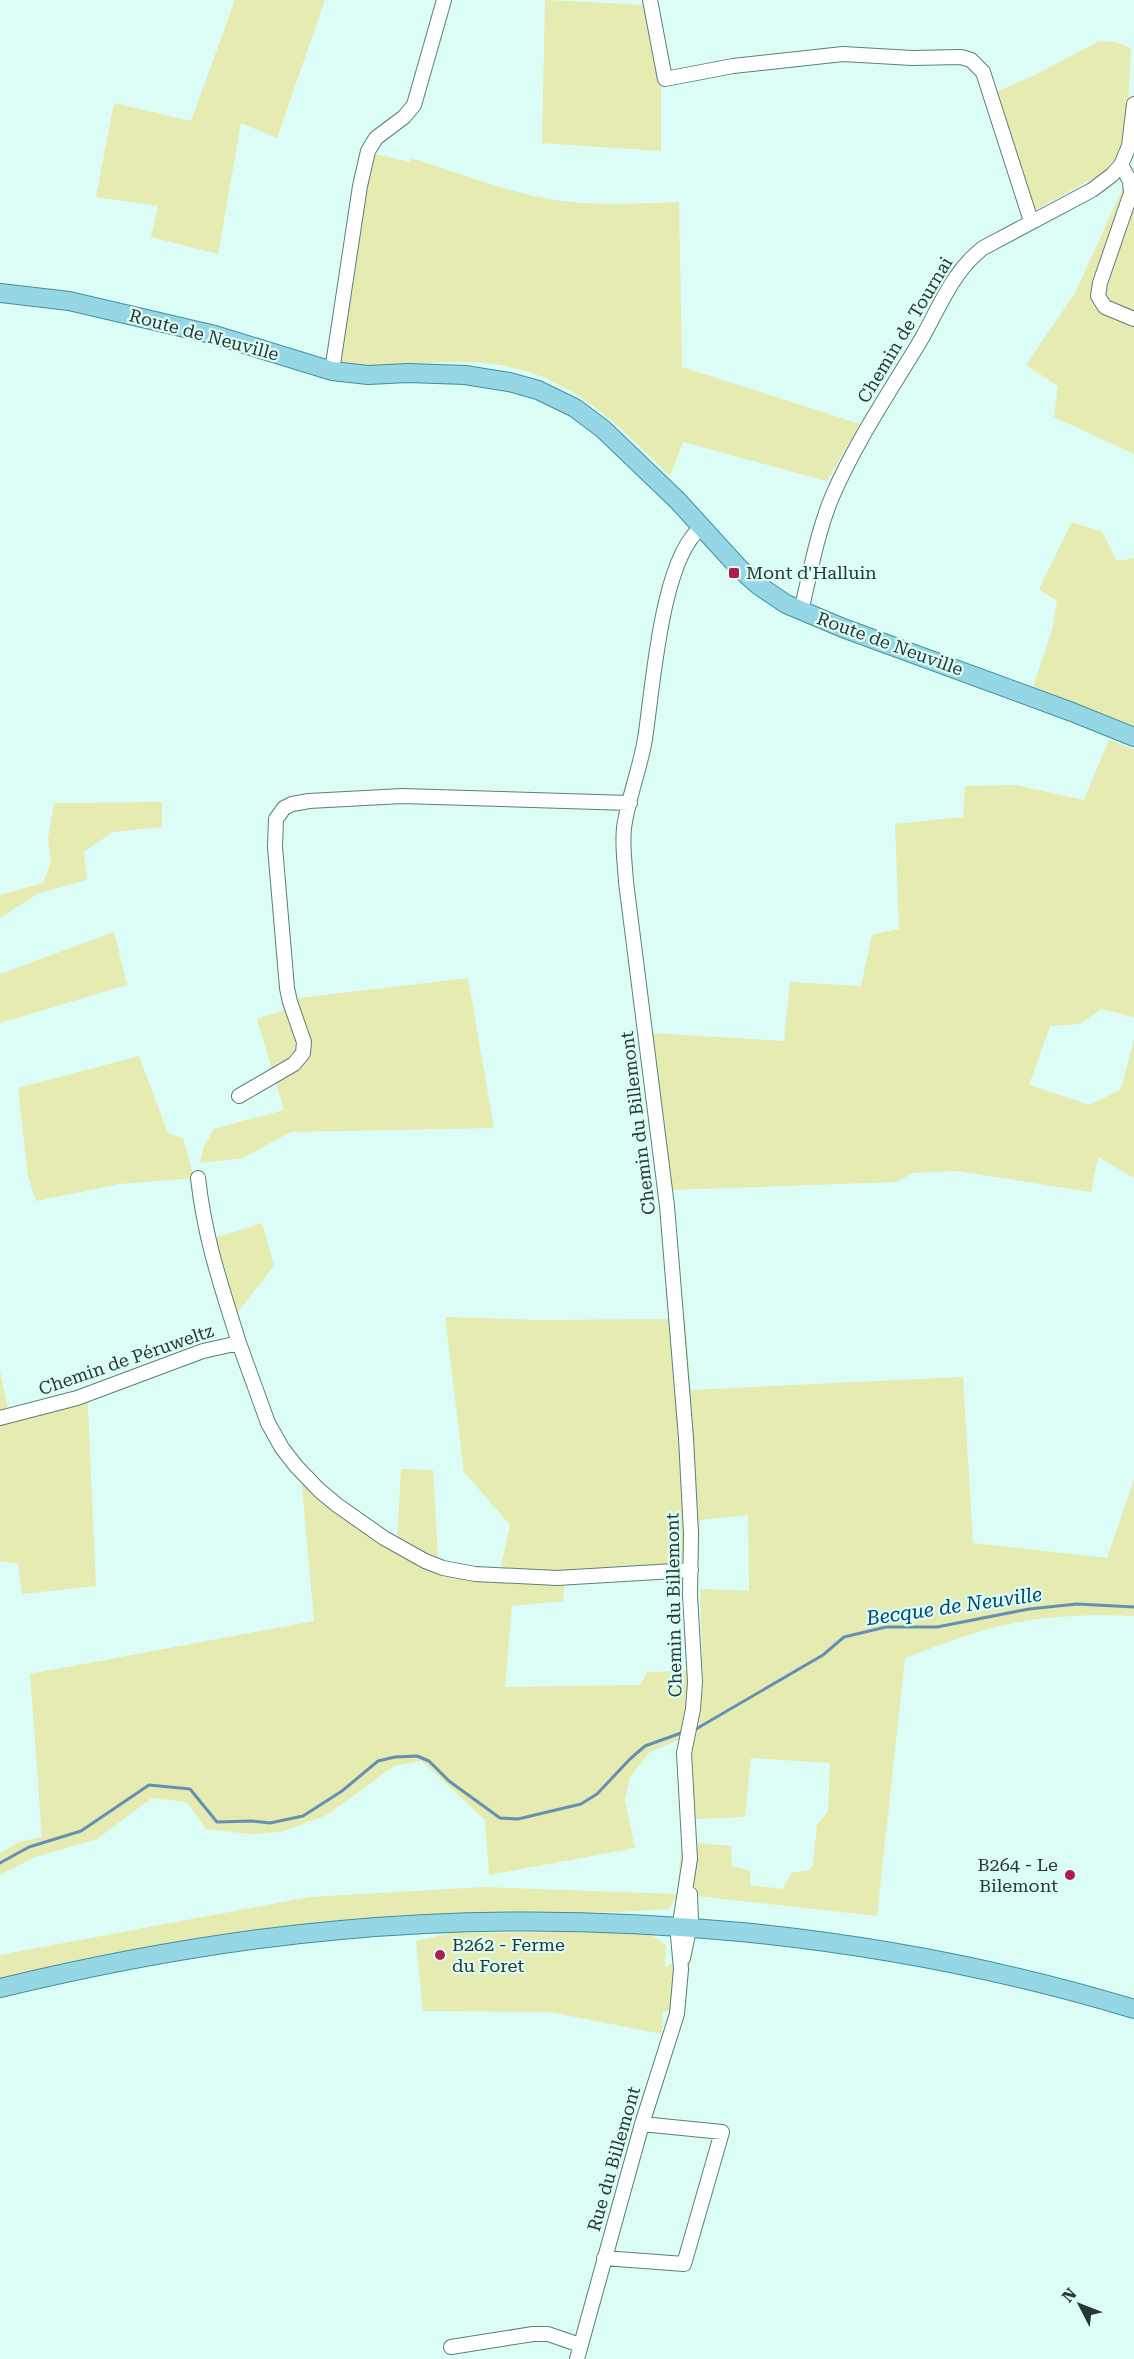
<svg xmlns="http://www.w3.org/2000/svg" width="1134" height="2359" font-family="'Roboto Serif',serif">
	<rect width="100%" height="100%" fill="#dcfdf5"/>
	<path fill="#e6ebb1" d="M235 0H325L277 138 241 123 218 254 151 237 158 206 96 197 114 103 191 121Z
		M545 0 645 5 661 85V151L542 143Z
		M1099 41 1115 42 1131 48 1127 122 1121 151 1105 172 1035 210 993 93 1033 76Z
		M371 153 409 162 411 158C451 171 492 186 533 196 582 207 630 204 679 202L682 367 860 424 827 481 683 442 670 476C603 410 553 359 452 362 425 362 397 367 370 367 358 368 346 365 334 364Z
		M1132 168 1134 169V454L1054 417 1058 386 1026 365 1075 293Z
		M1072 522 1102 532 1117 561 1134 558V730L1032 690 1052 630 1057 601 1039 589Z
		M1109 740 1134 749V1017L1101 1009 1080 1024 1050 1026 1029 1085 1090 1105 1121 1089 1134 1039V1178L1098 1157 1091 1192 957 1171 913 1173 896 1182 670 1190 650 1033 784 1041 790 982 861 986 872 935 899 929 895 824 963 817 965 786 1015 785 1084 800Z
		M162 802V827L113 832 84 852 87 880 39 893 0 918V895L43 883 51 862 48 838 54 803Z
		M270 855 291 999 468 978 494 1128 291 1132 243 1158 200 1163 204 1146 214 1129 284 1110 257 1019 285 1010Z
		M114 932 127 985 0 1023V974Z
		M139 1056 168 1133 183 1138 194 1178 120 1184 36 1201 28 1176 18 1088Z
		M262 1223 274 1266 237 1313 227 1317 205 1241Z
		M445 1317 537 1320 685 1319 691 1390 963 1377 973 1543 1107 1558 1134 1480V1616C1085 1614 1035 1616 988 1629 960 1637 932 1648 905 1658L877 1916 678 1894 669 1909C573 1916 476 1913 380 1918 254 1925 121 1949 0 1980V1955L310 1897 483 1887 677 1894 681 1850 698 1847V1843L731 1846 732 1866 750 1871V1885L783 1889 791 1873 810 1870 813 1865 817 1825 828 1811 830 1763 751 1758 745 1817 696 1819 689 1755 697 1734 693 1725 703 1692 700 1589 749 1591 748 1515 700 1520 699 1561 684 1565 587 1571H566L563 1601 512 1606 505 1687 640 1685 647 1672 688 1671 691 1694 681 1739 650 1752 630 1777 625 1801 635 1848 489 1875 485 1820 422 1761 394 1766 327 1815 281 1832 250 1834 206 1829 187 1802 152 1798 97 1839 35 1857 0 1875V1853L19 1842 42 1837 30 1674 314 1621 302 1486 310 1474 322 1488 397 1541 401 1469 433 1470 439 1574 498 1580 510 1525 464 1472Z
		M0 1371 8 1409 87 1387 96 1586 22 1594 18 1564 0 1561Z
		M646 1931 666 1945 665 1967 691 1955 685 2008 663 2012 662 2034 550 2012 423 2011 416 1941 452 1933Z"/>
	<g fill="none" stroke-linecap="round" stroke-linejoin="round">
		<path stroke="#6490b4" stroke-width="3" d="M696 1729 823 1655 844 1637 886 1627H937L1029 1609 1077 1604 1134 1607
			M0 1863 29 1847 81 1831 149 1785 190 1789 217 1822 252 1821 270 1823 303 1816 342 1791 378 1761 395 1757 417 1756 429 1761 449 1781 500 1818 518 1819 581 1804 597 1794 630 1759 645 1746 681 1733"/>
		<g stroke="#5a8078" stroke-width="16">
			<path id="minor" d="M650 0 665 79 733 66 843 54 912 58 961 57 971 60 983 72 1031 221
				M1121 165 1130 181 1131 193 1100 283 1098 296 1105 307 1134 319
				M332 371 360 186 368 151 376 138 404 117 414 105 444 0
				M801 611C810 574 817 533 832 497 856 441 891 390 922 338 940 306 953 271 983 248L1092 190 1112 175 1121 165 1129 146 1134 104
				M239 1096 294 1064 303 1053 304 1042 290 1002 287 988 275 847 276 819 284 808 292 804 309 801 402 796 630 803
				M198 1178C205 1240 221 1285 239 1343
				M0 1418 77 1398 203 1351 239 1343 268 1423 282 1448 296 1466 319 1490 337 1505 384 1538 425 1561 443 1568 475 1574 557 1578 691 1570
				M683 1958 691 1920 690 1894
				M604 2258 684 2264 722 2132 642 2124
				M451 2347 533 2334H548L580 2345
				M577 2359 642 2124 677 2014 681 1969 678 1936 690 1859 684 1753 693 1709 695 1682 690 1595 691 1533 686 1438 667 1206 626 882C625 864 622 846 624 828 628 798 640 769 645 739 653 688 661 557 702 527"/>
		</g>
		<g stroke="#428e9c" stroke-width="20">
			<path id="major" d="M0 293 69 301 215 335 332 371 368 375 408 373 465 375 509 382 538 390 575 408 603 429 678 501 740 569 758 585 786 604 843 628 1072 712 1134 737
				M0 1988C112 1961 226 1940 341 1930 601 1906 884 1933 1134 2009"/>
		</g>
		<use href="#minor" stroke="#fff" stroke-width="14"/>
		<use href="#major" stroke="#96d7e5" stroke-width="18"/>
	</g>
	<g fill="#af1d4d" stroke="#dcfdf5" stroke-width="2">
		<rect x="728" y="567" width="12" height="12" rx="3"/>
		<circle cx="1070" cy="1875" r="6"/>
		<circle cx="440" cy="1955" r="6"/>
	</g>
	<g text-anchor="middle" stroke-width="4.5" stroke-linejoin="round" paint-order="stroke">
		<g font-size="18" fill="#283835" stroke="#dcfdf5">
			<text transform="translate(905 330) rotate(-59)" y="6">Chemin de Tournai</text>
			<text transform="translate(204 335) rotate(15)" y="6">Route de Neuville</text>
			<text transform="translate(890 644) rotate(20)" y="6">Route de Neuville</text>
			<text transform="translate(638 1123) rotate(-97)" y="6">Chemin du Billemont</text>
			<text transform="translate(126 1360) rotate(-19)" y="6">Chemin de Péruweltz</text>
			<text transform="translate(674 1605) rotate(-91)" y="6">Chemin du Billemont</text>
			<text transform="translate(614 2159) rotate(-74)" y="6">Rue du Billemont</text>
		</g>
		<g font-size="18" fill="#283835" stroke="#dcfdf5" text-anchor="start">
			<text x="746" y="579">Mont d'Halluin</text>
			<text x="1058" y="1871" text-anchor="end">B264 - Le<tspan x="1058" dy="21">Bilemont</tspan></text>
			<text x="452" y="1951">B262 - Ferme<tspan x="452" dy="21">du Foret</tspan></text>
		</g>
		<g font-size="20" font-style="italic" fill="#004676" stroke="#dcfdf5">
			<text transform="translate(954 1606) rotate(-8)" y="7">Becque de Neuville</text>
		</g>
	</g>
	<g transform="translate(1080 2305) rotate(312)" stroke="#dcfdf5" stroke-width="4.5" paint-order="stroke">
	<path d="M0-4.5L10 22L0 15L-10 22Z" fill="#283835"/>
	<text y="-9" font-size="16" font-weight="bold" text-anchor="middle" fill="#283835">N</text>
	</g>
</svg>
